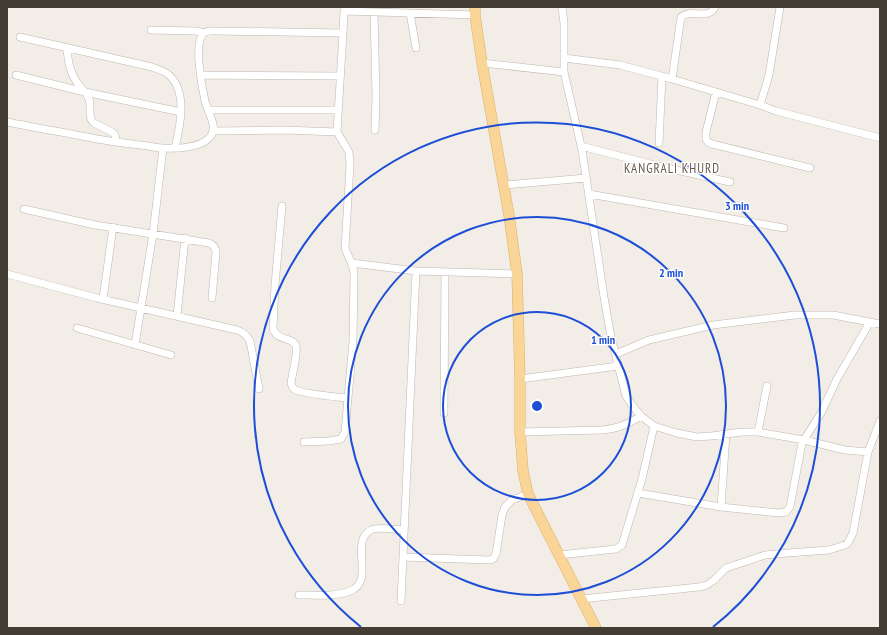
<svg xmlns="http://www.w3.org/2000/svg" width="887" height="635" font-family="'PT Sans Narrow',sans-serif">
	<rect width="100%" height="100%" fill="#f2ede6"/>
	<g fill="none" stroke-linecap="round" stroke-linejoin="round">
		<g stroke="#c0b7ac" stroke-width="8">
			<path id="minor" d="M562 7 564 23V72L582 150 604 297 611 337 626 396 632 405 641 416 654 426 677 433 697 437 711 436 742 432H758L804 440 845 450 868 452 880 421
				M374 12 376 96 375 130
				M410 13 416 48
				M151 30 196 31 204 33
				M20 37 152 67C158 69 164 71 169 75 188 92 180 127 175 148
				M67 48C68 62 70 73 78 84 82 89 87 93 89 99 92 107 87 118 94 123L112 132 115 135 116 142
				M564 58 620 65 672 79 760 105 776 111 880 138
				M482 63 564 72
				M16 75 85 92 181 112
				M200 75 340 76
				M672 79 681 17C691 8 708 21 715 7
				M716 92 706 132V139L708 142 712 144 810 168
				M760 105 769 75 780 7
				M208 110H338
				M7 122C37 128 67 133 97 139 114 142 131 144 148 146 153 147 158 148 163 148 175 149 200 148 209 138 213 134 214 129 213 124 211 116 207 109 205 101 202 88 193 42 204 33 207 30 212 31 216 31L343 33 344 11 475 15
				M213 131 285 130 337 132
				M659 143 662 76
				M581 146 658 166 730 182
				M504 185 586 178
				M589 194 784 228
				M282 206 275 285 273 328C276 342 293 336 296 346 298 353 292 375 291 383 292 386 292 387 294 389 300 394 339 397 348 398
				M24 209 95 225 209 243C214 245 216 248 216 253L212 298
				M352 263 416 271 517 274
				M7 274 97 298 237 330C243 332 247 335 250 341L259 389
				M103 299 113 227
				M177 316 185 238
				M77 328 171 355
				M135 345 153 234 163 148
				M616 354 649 340 713 325 795 315H833L880 324
				M520 379 618 366
				M444 413 445 272
				M520 432 602 430C619 428 626 425 641 416
				M758 432 767 386
				M304 442 329 441 341 439 345 432 353 341 354 275C354 265 348 257 345 248L350 165 349 152 337 132 343 33
				M638 493 721 507 778 513 786 512 790 507 802 443 821 413 837 379 870 322
				M721 507 726 434
				M559 555 606 550 616 549 622 545 642 479 654 426
				M403 557 489 560 493 559 496 554 502 515 505 507 512 500 528 494
				M299 595C314 595 342 597 354 589 373 577 350 540 371 530 378 526 396 530 404 530
				M581 599 699 587 707 585 714 580 726 568 765 555 775 554 829 550 842 546 847 544 850 539 853 533 868 452
				M401 601 416 271"/>
		</g>
		<g stroke="#ddb069" stroke-width="11">
			<path id="primary" d="M475 7V15L482 63 509 215 517 274 520 379V432L523 471 528 494 596 628"/>
		</g>
		<use href="#minor" stroke="#fff" stroke-width="7"/>
		<use href="#primary" stroke="#f9d598" stroke-width="10"/>
	</g>
	<g fill="none" stroke="#1d4ed8" stroke-width="2">
		<circle cx="537" cy="406" r="94"/>
		<circle cx="537" cy="406" r="189"/>
		<path d="M361 627A283 283 0 1 1 713 627"/>
	</g>
	<g text-anchor="middle" stroke-width="3" stroke-linejoin="round" paint-order="stroke">
		<g font-size="13" letter-spacing="1" fill="#665a4d" stroke="#fff">
			<text x="672" y="173">KANGRALI KHURD</text>
		</g>
	</g>
	<circle cx="537" cy="406" r="6" fill="#1d4ed8" stroke="#fff" stroke-width="2"/>
	<g font-size="12" text-anchor="middle" font-weight="bold" fill="#1d4ed8" stroke="#fff" stroke-width="3" stroke-linejoin="round" paint-order="stroke">
		<text x="737" y="210">3 min</text>
		<text x="671" y="277">2 min</text>
		<text x="603" y="344">1 min</text>
	</g>
	<rect width="887" height="635" fill="none" stroke="#443d36" stroke-width="16"/>
</svg>
